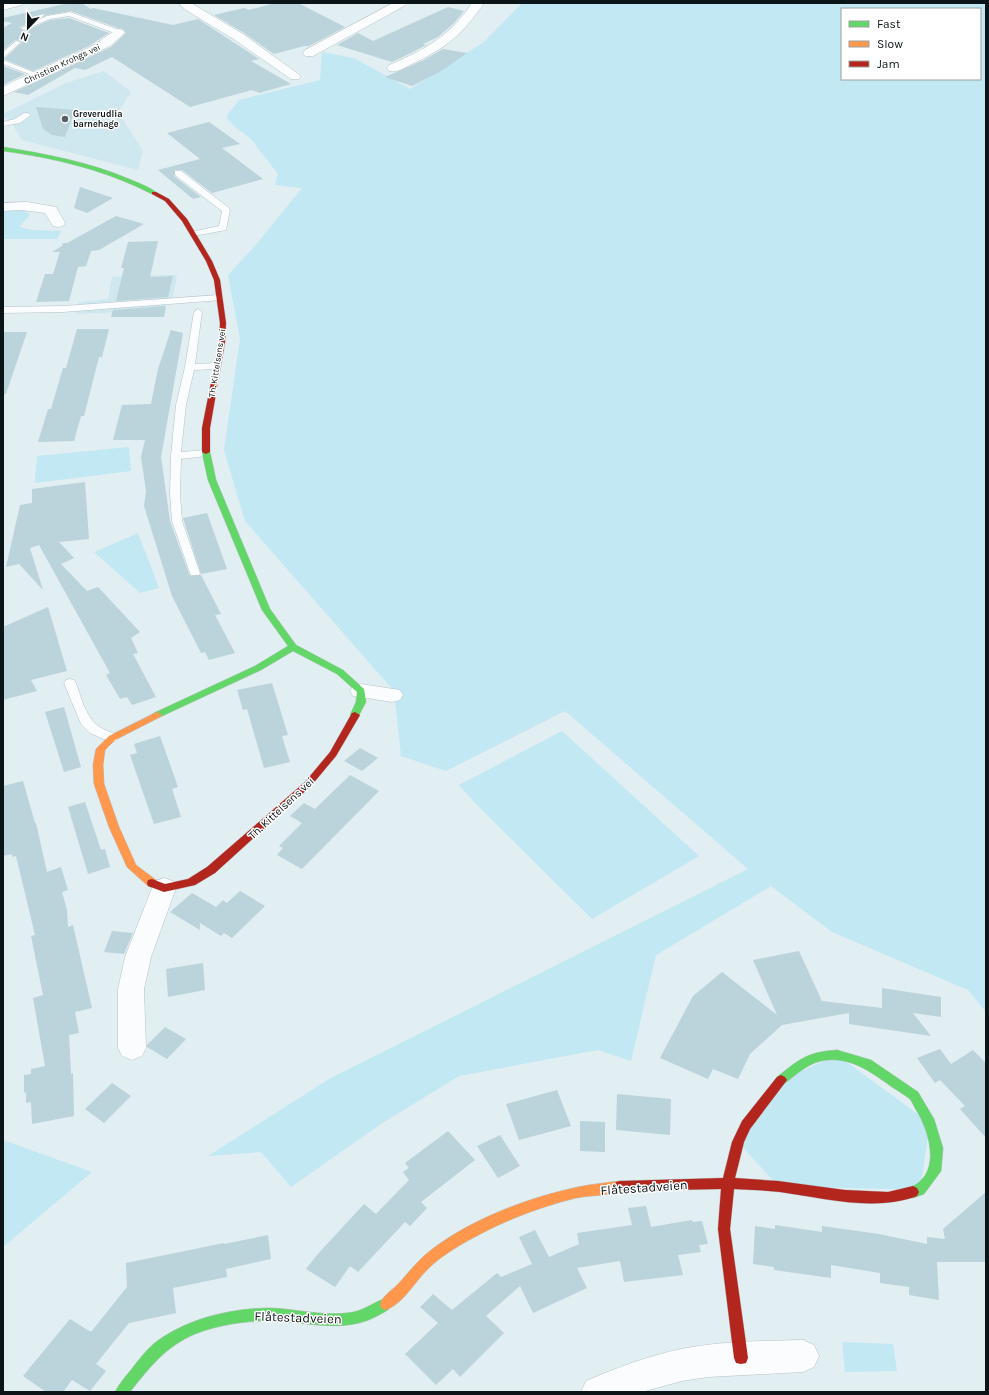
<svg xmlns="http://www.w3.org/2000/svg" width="989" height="1395" font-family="Karla,sans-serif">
	<rect width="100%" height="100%" fill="#e1eef2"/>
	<path fill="#cfe8f0" d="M104 71 131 92 118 112 143 151 138 170 22 140 11 122 3 116V114L66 83Z
		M139 275H177L173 297 159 311 76 314 79 302 108 299 112 277Z"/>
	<path fill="#c2e8f4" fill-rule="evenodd" d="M522 3H986V1012L968 990 832 932 771 886 656 955 631 1061 598 1050 459 1076 381 1124 291 1187 261 1152 208 1156 329 1079 748 869 565 711 446 771 401 756 394 691 245 521 224 450 240 339 228 275 254 247 302 188 275 185 278 174 251 139 234 126 226 117 239 100 320 80 322 52 354 58 410 89 484 42ZM842 9H980V79H842Z
		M3 211H25L30 215 19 227 33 230 61 231 57 239H3Z
		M129 447 131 471 35 483 37 456Z
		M138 533 159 588 140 593 94 552Z
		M562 731 699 856 592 919 476 804 459 785Z
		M837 1055 930 1123 920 1190 778 1186 738 1142 780 1081Z
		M3 1140 92 1172 3 1247Z
		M842 1342 893 1344 897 1371 845 1372Z"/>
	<path fill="#bbd3da" d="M69 3H81L91 9 93 8 173 25 198 19 259 59 251 61 291 84 259 93 252 90 190 107 112 57 85 70 75 68 28 95 14 92 111 47 126 33 123 29 118 28 71 11 47 15 20 27V28L25 31 50 20 69 18 109 33 89 46 33 71 4 59 22 42 21 41 15 40 3 50V28L12 23 3 21V18Z
		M275 3H298L345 27 309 46H304L274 54 244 33 214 15 244 8 249 10Z
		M448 7 464 11 454 23 438 37 423 44 426 45 413 52 392 62 337 45 358 33 373 41Z
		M443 49 467 53 443 70 412 86 385 77 424 60Z
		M3 66 25 74 3 85Z
		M36 107 75 110 65 137 52 135 43 129Z
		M209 122 240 144 222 148 263 179 212 193 182 170H174V176L201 197 193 199 158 170 200 159 167 133Z
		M80 187 113 198 87 213 74 208Z
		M116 216 144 224 99 250 91 251 86 266 78 267 69 301 36 302 45 274H53L60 252H52L62 246 63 243H67Z
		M158 241 150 277 173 276 168 297 116 301 124 268H121L128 242Z
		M166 306 164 317H111L113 310Z
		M77 329H109L102 357H99L84 416H81L74 441 38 442 48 409H51L63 368H66Z
		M171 330 183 333 161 457 170 521 189 574 191 576 201 575 221 614 215 615 235 653 209 660 205 652 201 653 172 596 144 506 146 491 141 457 145 440H113L122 405 151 404 158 369Z
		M3 332H27L6 394H3Z
		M85 482 89 539 59 542 74 558 61 564 87 591 98 587 140 632 131 638 138 653 133 654 156 697 132 705 127 697 120 699 106 675 110 673 39 545 30 548 43 590 19 564 6 567 20 505 32 503V489Z
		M207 513 227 569 201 574 183 518Z
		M48 607 67 671 31 680 37 691 3 700V627Z
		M272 683 288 735 282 736 290 762 264 768 247 709 243 710 237 690Z
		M64 707 81 767 64 772 45 712Z
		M160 736 178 787 172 789 181 817 154 824 130 755 137 753 134 744Z
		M360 748 378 758 362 771 344 761Z
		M350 775 379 791 302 869 277 855 283 848 279 846 302 823 290 816 304 803 315 809Z
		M23 781 35 823H36L47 872 61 867 68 890 62 892 67 910 68 927 73 925 92 1008 75 1012 79 1033 69 1035 71 1074 73 1073 74 1116 32 1124 31 1102 26 1103V1092L24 1093V1075L31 1074V1069L45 1066 33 998 43 995 31 936 35 935 16 856 12 857V854L3 856V786Z
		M85 802 101 850 105 849 110 867 88 874 68 807Z
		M240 891 265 906 232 938 224 933 221 936 200 923V930L170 912 192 893 216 907 223 900 227 903Z
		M112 931 133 933 124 954 104 952Z
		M799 951 822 1001 882 1008V988L941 997V1017L913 1013 931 1036 849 1024V1013L782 1025 750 1054 738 1079 713 1069 708 1079 660 1058 693 996 722 972 777 1015 753 960Z
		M203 963 205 990 168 997 166 969Z
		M165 1027 186 1039 167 1059 147 1047V1045Z
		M940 1049 951 1064 973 1050 986 1063V1138L960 1109 965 1106 940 1080 935 1083 917 1058Z
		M112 1083 131 1096 104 1123 85 1109Z
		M557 1090 571 1126 519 1140 506 1104Z
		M617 1094 671 1099 670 1135 616 1130Z
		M580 1121 605 1122V1152L580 1151Z
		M448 1131 475 1160 421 1202 427 1208 410 1226 405 1222 358 1272 350 1266 335 1287 306 1269 317 1255 364 1204 376 1214 409 1180 403 1172 409 1168 405 1163Z
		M500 1135 520 1166 498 1178 477 1146Z
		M986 1192V1262H937L939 1300 909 1295V1287L880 1283V1273L831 1265V1278L774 1270V1267L753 1264 755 1226 775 1229V1225L822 1232V1226L879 1234 927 1244V1237L945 1239 943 1229Z
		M646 1206 651 1227 692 1220 693 1222 702 1221 708 1244 699 1245 701 1252 678 1255 683 1275 624 1282 620 1261 577 1268 587 1288 533 1313 520 1286 486 1316 504 1333 460 1377 453 1369 436 1385 405 1354 438 1323 420 1307 433 1294 452 1310 497 1273 501 1277 532 1264 519 1237 535 1230 549 1257 579 1244 577 1233 632 1225 628 1208Z
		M268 1235 271 1259 226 1269 227 1277 173 1288 176 1313 129 1323 96 1364 106 1371 90 1391 72 1380 63 1392H46L23 1376 70 1319 91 1332 127 1287 126 1263 224 1243V1244Z"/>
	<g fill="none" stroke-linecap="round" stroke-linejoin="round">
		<g stroke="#b8c2c5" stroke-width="1">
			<path id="lane" d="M70 12 119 30 122 33 117 34 69 16 50 19 24 30 21 28 47 16Z
				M16 41 21 42 3 58V52Z
				M3 60 38 74 39 75 34 76 3 64Z
				M24 113H27L31 115 20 123 3 126V122L15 119Z
				M175 171H181L229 208 230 210 226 230 194 236H191V232L219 226 222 211 175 175Z
				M219 295 222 296 223 298 222 300 63 312 3 313V307L63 306Z
				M198 309 202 312 195 364 217 363 222 366 217 369 194 370 186 405 181 452 206 450 211 453 206 456 181 459 180 494 182 521 200 573 199 575H191L190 573 172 521 170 494 171 456 176 405 185 367 194 312Z
				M70 679 74 680 76 683C81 697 85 715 97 725 103 731 114 731 118 738L116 741 112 742 108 741 90 733 81 724 64 683 66 680Z"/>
		</g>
		<g stroke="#b8c2c5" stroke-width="1">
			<path id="street" d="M3 3H24L22 5 3 10Z
				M178 3H191L243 34 301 76 299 79H291L235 40 186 10Z
				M393 3H408L406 5 313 56H305L303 53 305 50Z
				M472 3H484C464 33 445 49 412 64 404 68 397 73 389 71L387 68 389 65C425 50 450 36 472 3Z
				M119 29 123 30 125 33 110 46 3 96V87C31 72 61 61 90 47 99 43 112 31 119 29Z
				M27 202 56 207 65 223 63 226 58 227 53 226 45 213 21 210 3 211V203Z
				M361 684 400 690 403 695 400 700 392 702 353 696 350 691 353 686Z
				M164 878 173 881 176 888 151 957 144 989 146 1048 142 1056 132 1060 122 1056 118 1048V989L125 957 152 888 155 881Z
				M803 1340 814 1345 819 1356 814 1367 803 1372 708 1377 682 1381 642 1392H581L586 1381C616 1368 648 1356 681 1349 721 1341 763 1341 803 1340Z"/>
		</g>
		<g stroke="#b8c2c5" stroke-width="1">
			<path id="fast" d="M3 147C46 154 89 162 129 179 138 183 150 187 157 193L152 194C105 170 55 158 3 151Z
				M203 450H206L210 452 216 480 270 609 296 645 343 670 364 689 366 702 358 717 355 718 350 715 356 702 357 692 337 674 293 651 261 670 160 717 157 718 152 715 154 713 255 666 288 646 262 610 208 480 202 452Z
				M837 1050 871 1060 918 1092 934 1119 943 1148 941 1171 924 1194 913 1198 909 1196 907 1192 909 1188C941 1176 931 1136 918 1113 915 1109 913 1103 910 1099 905 1095 898 1091 892 1087 871 1072 849 1055 821 1061 807 1064 796 1075 785 1083L781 1085 777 1083 775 1080 777 1077C800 1059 807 1052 837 1050Z
				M386 1298 391 1300 392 1304C390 1310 384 1312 379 1315 344 1335 306 1321 269 1321 244 1321 218 1325 195 1334 166 1346 149 1368 130 1392H115C119 1384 125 1377 131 1370 140 1358 150 1345 163 1337 194 1317 234 1308 271 1308 296 1309 322 1316 347 1313 362 1312 372 1303 386 1298Z"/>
		</g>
		<g stroke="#b8c2c5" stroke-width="1">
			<path id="slow" d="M157 712 162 715 160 717 115 740 105 750 103 765 104 784 119 827 136 865 156 880 157 883 156 886 152 887 148 886 127 867 109 827 94 784 93 765 96 749 109 736Z
				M620 1181 624 1182 626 1186 624 1190C609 1196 592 1195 576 1198 539 1207 503 1221 469 1240 455 1248 440 1257 429 1268 415 1281 404 1303 386 1310L381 1308 380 1304C383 1295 394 1289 400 1282 408 1273 416 1263 425 1255 465 1221 527 1198 578 1187 592 1184 606 1183 620 1181Z"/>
		</g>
		<g stroke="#b8c2c5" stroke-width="1">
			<path id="jam" d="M152 192H156L169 199 187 219 212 261 220 280 226 323 225 342 210 428V452L206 454 202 452V428L219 342 220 323 214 280 206 261 182 221 165 201 152 194Z
				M355 712 360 715 336 756 311 786 215 873 195 885 164 892 148 886 147 883 148 880 152 879 165 884 188 879 207 867 305 782 330 752 352 713Z
				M781 1075 785 1077 787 1080 750 1129 744 1142 735 1178 778 1181 845 1190 888 1192 913 1186 917 1188 919 1192 917 1196C874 1212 824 1198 780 1192 765 1190 749 1190 734 1189L730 1229 748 1358 746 1363 741 1364 736 1363 734 1358 718 1229 721 1189 620 1191 616 1190 614 1186 616 1182 620 1181 723 1178 732 1142 742 1121 777 1077Z"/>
		</g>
		<use href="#lane" fill="#fafcfd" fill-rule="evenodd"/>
		<use href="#street" fill="#fafcfd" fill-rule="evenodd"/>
		<use href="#fast" fill="#63d668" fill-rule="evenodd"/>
		<use href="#slow" fill="#ff974d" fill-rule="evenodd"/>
		<use href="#jam" fill="#b3261e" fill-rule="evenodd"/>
	</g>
	<circle fill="#566064" stroke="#fff" stroke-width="1.5" cx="65" cy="119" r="4"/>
	<g text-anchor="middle" stroke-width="3" stroke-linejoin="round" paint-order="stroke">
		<g font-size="9" fill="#0b1417" stroke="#fff">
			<text transform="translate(62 64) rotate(-25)" y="3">Christian Krohgs vei</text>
			<text transform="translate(217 363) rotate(-81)" y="3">Th. Kittelsens vei</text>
		</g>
		<g font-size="9" font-weight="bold" fill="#0b1417" stroke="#fff" text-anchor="start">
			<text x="73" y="117">Greverudlia<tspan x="73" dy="10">barnehage</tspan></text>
		</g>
		<g font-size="11" fill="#0b1417" stroke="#fff">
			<text transform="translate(281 808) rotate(-43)" y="4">Th. Kittelsens vei</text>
		</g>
		<g font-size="13" fill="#0b1417" stroke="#fff">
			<text transform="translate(644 1187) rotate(-4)" y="5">Flåtestadveien</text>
			<text transform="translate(298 1317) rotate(2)" y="5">Flåtestadveien</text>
		</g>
	</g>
	<rect width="989" height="1395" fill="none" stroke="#0b1417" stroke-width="8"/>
	<rect x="841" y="8" width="140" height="72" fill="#ffffff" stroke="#9da1a2"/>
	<rect x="849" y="21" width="20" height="6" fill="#63d668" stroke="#9da1a2"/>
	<text x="877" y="28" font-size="12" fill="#0b1417">Fast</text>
	<rect x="849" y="41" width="20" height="6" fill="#ff974d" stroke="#9da1a2"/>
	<text x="877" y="48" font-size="12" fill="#0b1417">Slow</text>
	<rect x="849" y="61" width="20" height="6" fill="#b3261e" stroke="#9da1a2"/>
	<text x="877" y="68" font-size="12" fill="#0b1417">Jam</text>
	<g transform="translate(28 28) rotate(202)" stroke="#ffffff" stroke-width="3" paint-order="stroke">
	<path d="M0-3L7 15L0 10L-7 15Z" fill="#0b1417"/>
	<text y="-6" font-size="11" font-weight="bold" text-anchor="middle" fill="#0b1417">N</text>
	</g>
</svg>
